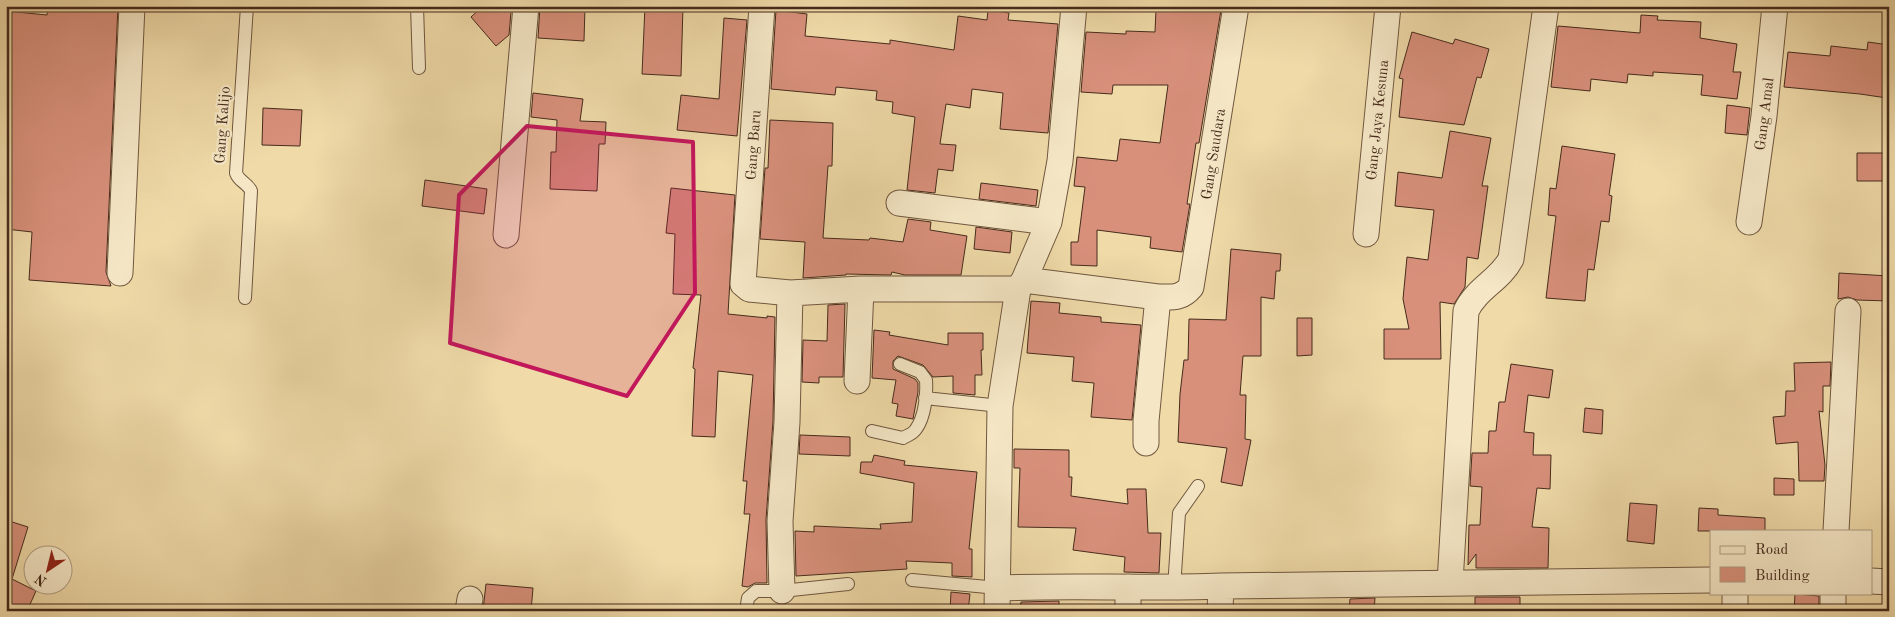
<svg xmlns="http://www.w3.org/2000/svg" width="1895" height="617" font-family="'Old Standard TT',serif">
	<rect width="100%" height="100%" fill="#efdaa8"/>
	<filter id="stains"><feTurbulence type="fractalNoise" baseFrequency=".004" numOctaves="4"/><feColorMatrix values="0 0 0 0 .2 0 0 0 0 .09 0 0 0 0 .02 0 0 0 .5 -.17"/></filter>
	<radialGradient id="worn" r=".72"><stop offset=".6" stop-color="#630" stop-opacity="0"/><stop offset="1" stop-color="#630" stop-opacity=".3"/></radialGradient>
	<path fill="#d8907b" stroke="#462b1c" d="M48 6H118L106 272 111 286 29 280 32 232 6 229V11L47 15Z
		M483 6H506L511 12 509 35 496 46 471 17Z
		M540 6H585L584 41 538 38Z
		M645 6H683L681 76 642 74Z
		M1194 8 1221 10 1199 143H1196L1187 204H1190L1182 252 1150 248 1151 237 1097 230V266L1071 265V242H1078L1085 187 1074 186 1077 157 1117 161 1120 139 1160 143 1168 85H1113L1112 94 1081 92 1086 32 1126 34V31L1155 32 1156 9 1194 10Z
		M776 10 807 14 805 36 890 44V40L954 50 958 16 987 20 988 10 1009 13 1008 20 1058 24 1048 133 1000 129 1003 93 972 89 970 108 946 104 940 144 956 145 953 171 938 169 935 193 907 190 915 117 892 113 893 102 876 100 877 91 836 87 835 95 771 89Z
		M1641 15 1658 16 1657 20 1701 22 1700 38 1737 44 1733 72H1741L1737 99 1701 95 1703 75 1653 72V76L1628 74 1627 83 1591 79 1590 91 1551 87 1558 26 1640 33Z
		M724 18 747 20 737 136 677 130 681 95 719 99Z
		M1412 32 1453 44 1455 39 1489 49 1481 78 1477 77 1464 125 1399 117 1403 79 1399 78Z
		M1868 42 1889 45 1887 98 1860 94 1784 87 1788 52 1830 56 1831 46 1867 50Z
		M533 93 583 99 580 121 606 122 605 144H599L597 191 550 189 551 152H556L557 120 531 117Z
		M1727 105 1750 108 1747 135 1725 133Z
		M263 108 302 110 300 146 262 145Z
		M770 120 833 123 832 166H828L823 238 869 240 870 238 903 242 908 219 931 222 930 230 967 236 961 275H905L892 272 891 275 846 274V275L803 278 805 242 760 239 765 168H768Z
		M1450 131 1491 138 1482 186H1488L1478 259 1467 257 1465 287 1454 304 1440 302 1441 359H1384V329H1409L1403 299 1407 257 1428 260 1434 210 1395 206 1398 172 1442 178Z
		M1562 146 1615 154 1609 195 1612 196 1609 222 1601 221 1594 270 1588 269 1585 301 1546 298 1556 216 1548 215 1550 188 1556 189Z
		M1857 153H1889V181H1857Z
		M425 180 487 189 484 214 422 206Z
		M981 183 1038 190 1036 206 979 199Z
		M671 188 735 195 728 314 767 318V316L775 317 773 421 766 520 767 583H755L748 587 742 586 750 514H744L747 481H743L753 375 718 371 715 437 692 436 695 369 693 368 701 295 673 294 675 234 666 233Z
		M976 227 1012 232 1010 253 974 249Z
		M1231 249 1281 254 1280 271H1276L1274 299 1261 297V356H1243L1240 395H1246L1245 439 1251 440 1242 486 1221 482 1227 448 1178 442 1180 394 1184 360H1188L1189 319 1226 320Z
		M1839 273 1889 276V301L1857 300 1848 297 1838 299Z
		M1031 301 1060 303 1059 313 1101 317V322L1141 325 1132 420 1091 417 1094 383 1072 381 1074 357 1027 353Z
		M845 304 843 377H819V383L802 382 803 340 827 341 828 305Z
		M1297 318H1312V355L1297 356Z
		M874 330 890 332 889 335 948 345V333H983V350H981L982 375H975V395L953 393V376L933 377 923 365 898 356 893 361V369L915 379 918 383V392L913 419 896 416 898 404 892 403 896 380 872 378Z
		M1831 362 1830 386H1823V412L1819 411 1825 465 1824 481H1799L1798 442 1776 444 1773 417 1785 416 1786 391H1795L1794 363Z
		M1511 364 1553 370 1549 398 1528 395 1524 432 1534 433 1533 455H1551L1550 489 1537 488 1532 527 1549 528 1548 568H1476V554L1468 565 1469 525H1480L1482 487 1470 486 1472 453H1488L1489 431H1496L1499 402H1505Z
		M1585 408 1603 410 1602 434 1583 432Z
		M800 435 850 437V456L799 454Z
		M1014 449 1069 450V477H1072L1071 496 1128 504 1127 489H1146L1148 533H1161L1159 573 1124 572 1125 557 1073 550 1076 528 1018 527 1020 468H1014Z
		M874 455 905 461 904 465 977 472 969 549H972V577L952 576V563L906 561 907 569 796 576 795 531 814 532V526L881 529 880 524 912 522 914 483 860 473 861 462H872Z
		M1774 478 1794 479V495H1774Z
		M1630 503 1657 505 1654 544 1627 541Z
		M1699 508 1718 509V515L1765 518V531H1698Z
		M6 520 28 527 12 579 36 591 27 611H6Z
		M486 584 533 588 531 611 483 610Z
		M951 592 970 594 968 611H950Z
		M1795 594 1819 596V611H1794Z
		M1475 597H1520V611H1475Z
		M1375 598 1374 611H1349L1350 599Z
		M1059 601V611H1020L1021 602Z"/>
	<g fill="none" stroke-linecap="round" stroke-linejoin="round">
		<g stroke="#70573f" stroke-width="14">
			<path id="lane" d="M417 6 419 68
				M245 298 251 191C248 183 239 182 236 173L247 6
				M925 398 1000 406
				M872 431 903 438C908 435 913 434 916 429 925 417 927 394 926 380L920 372 900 364
				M912 580 998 588
				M1174 588 1179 513 1198 486
				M746 611 748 598 756 591H782L848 584"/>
		</g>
		<g stroke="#70573f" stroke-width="27">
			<path id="street" d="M762 6 743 284 749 289 790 293 861 289H1018
				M899 203 1049 222
				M1749 222 1764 116 1775 6
				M1366 234 1388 6
				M506 235 526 6
				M120 273 132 6
				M1024 280 1158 297C1172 297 1181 299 1191 287L1236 6
				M857 381 861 289
				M1146 443V421L1158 297
				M1836 531 1848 311
				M1871 581 1889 582
				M1450 583 1466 311C1476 289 1500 280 1511 259L1546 6
				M998 588C1072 585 1147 589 1221 586L1711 580
				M782 591 780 521 787 422 790 293
				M468 611 470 599
				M997 611 1000 406 1018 289 1024 280 1049 222 1060 161 1074 6
				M1128 611V587
				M1220 611 1221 586
				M1735 611V593
				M1833 611V593"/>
		</g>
		<use href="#lane" stroke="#f5e7c6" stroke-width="12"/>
		<use href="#street" stroke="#f5e7c6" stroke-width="25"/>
	</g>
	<path fill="#c2185b" fill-opacity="0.2" stroke="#c2185b" stroke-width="4" stroke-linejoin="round" d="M527 126 693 142 695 293 627 396 450 343 459 195Z"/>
	<g text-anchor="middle" stroke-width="4.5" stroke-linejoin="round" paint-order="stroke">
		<g font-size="15" fill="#462b1c" stroke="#f5e7c6">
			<text transform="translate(1764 114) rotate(-83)" y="5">Gang Amal</text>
			<text transform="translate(1377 120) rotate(-84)" y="5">Gang Jaya Kesuna</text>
			<text transform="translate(222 125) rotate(-86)" y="5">Gang Kalijo</text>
			<text transform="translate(753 145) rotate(-86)" y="5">Gang Baru</text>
			<text transform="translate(1213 154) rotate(-81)" y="5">Gang Saudara</text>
		</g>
	</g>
	<rect width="1895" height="617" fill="none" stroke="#efdaa8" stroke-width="25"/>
	<rect x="8" y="8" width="1880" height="602" fill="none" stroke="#462b1c" stroke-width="2.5"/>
	<rect x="12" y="12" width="1870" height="592" fill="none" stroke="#462b1c"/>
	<rect x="1710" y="530" width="162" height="65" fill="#f5e7c6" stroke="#af9c82"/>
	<rect x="1720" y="546" width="25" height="8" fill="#f5e7c6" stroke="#af9c82"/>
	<text x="1755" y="554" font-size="15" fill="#462b1c">Road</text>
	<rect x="1720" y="567" width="25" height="15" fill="#d8907b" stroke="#af9c82"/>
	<text x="1755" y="580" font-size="15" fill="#462b1c">Building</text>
	<g transform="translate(48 570) rotate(215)"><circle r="24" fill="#f5e7c6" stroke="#af9c82"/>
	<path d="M0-4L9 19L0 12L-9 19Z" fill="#8f2418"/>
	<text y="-8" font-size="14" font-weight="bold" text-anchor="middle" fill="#462b1c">N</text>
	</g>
	<rect width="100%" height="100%" filter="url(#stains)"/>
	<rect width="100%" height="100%" fill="url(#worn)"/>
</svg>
